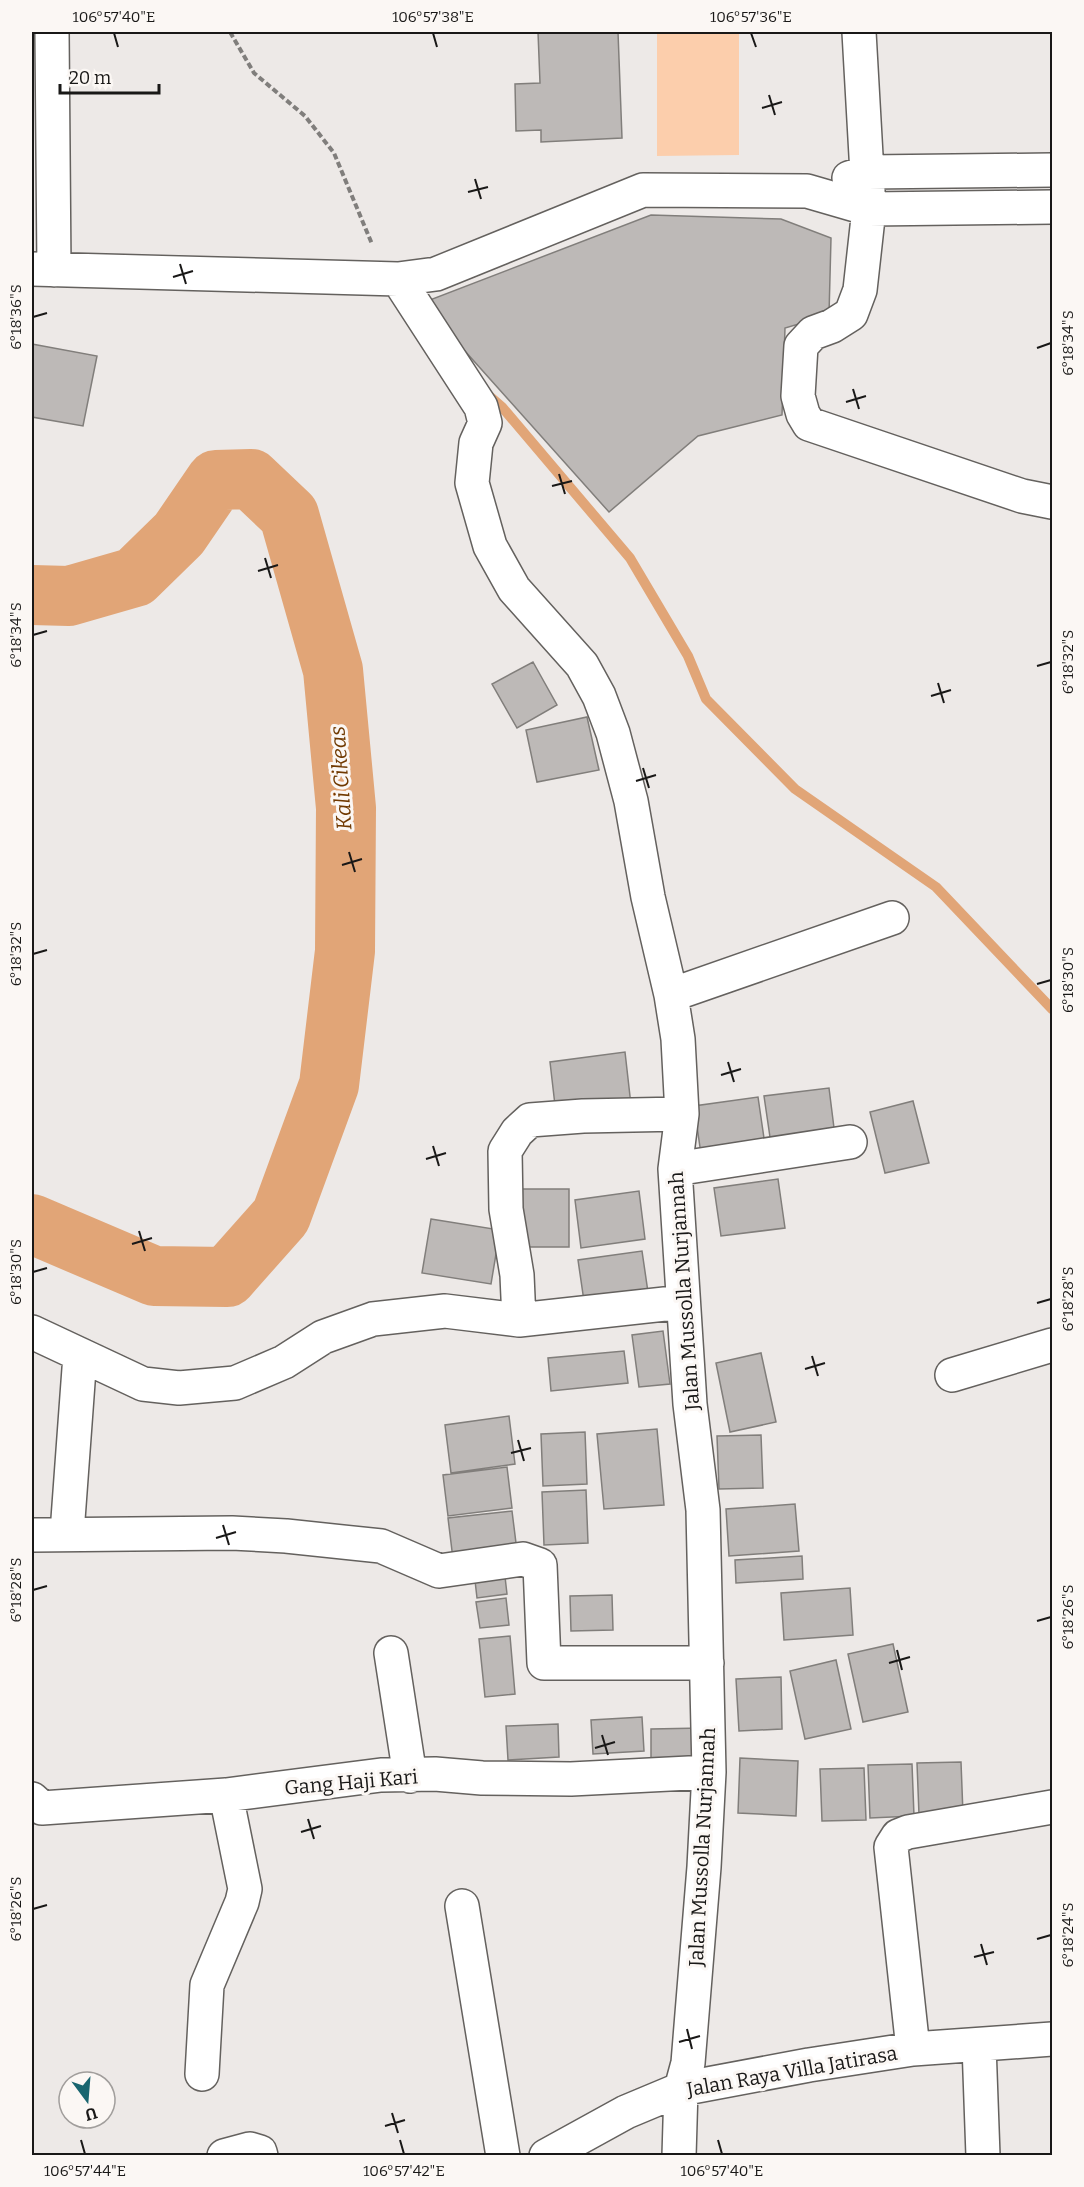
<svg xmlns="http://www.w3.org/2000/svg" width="1084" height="2187" font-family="Bitter,serif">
	<rect width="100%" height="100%" fill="#ede9e7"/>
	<path fill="#fcceac" d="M657 32H739V155L657 156Z"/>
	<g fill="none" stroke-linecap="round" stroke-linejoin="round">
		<path stroke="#e1a577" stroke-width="10" d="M487 394 502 407 630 558 688 656 706 699 795 789 936 887 1052 1009"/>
		<path stroke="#e1a577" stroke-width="60" d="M32 595 69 596 135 577 179 534 216 480 251 479 289 515 333 670 346 808 345 951 329 1085 281 1216 227 1277 154 1276 32 1224"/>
	</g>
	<path fill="#bdb9b7" stroke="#817e7b" stroke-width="1.5" d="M538 32H618L622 138 541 142V130L516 131 515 84 540 83Z
		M651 215 781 219 831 238 829 315 785 328 782 415 698 436 609 512 422 303Z
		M32 344 97 356 83 426 32 417Z
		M533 662 557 705 517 728 492 684Z
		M587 717 599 770 537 782 526 730Z
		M625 1052 631 1105 556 1114 550 1062Z
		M829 1088 835 1136 771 1144 764 1096Z
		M758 1097 765 1145 701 1154 694 1106Z
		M913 1101 929 1163 885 1173 870 1112Z
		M778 1179 785 1228 721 1236 714 1188Z
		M520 1189H569V1247H520Z
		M639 1191 645 1239 581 1248 575 1200Z
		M431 1219 500 1230 491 1284 422 1273Z
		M642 1251 649 1299 585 1308 578 1260Z
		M663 1331 670 1384 639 1387 632 1335Z
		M624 1351 628 1383 551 1391 548 1358Z
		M761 1353 776 1422 730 1432 716 1363Z
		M509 1416 515 1464 451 1473 445 1425Z
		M657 1429 664 1505 604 1509 597 1434Z
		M585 1432 587 1484 543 1486 541 1434Z
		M761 1435 763 1488 719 1489 717 1436Z
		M507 1467 512 1508 448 1516 443 1475Z
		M586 1490 588 1543 544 1545 542 1492Z
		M795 1504 799 1551 729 1556 726 1509Z
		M512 1511 517 1551 453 1559 448 1518Z
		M802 1556 803 1579 736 1583 735 1560Z
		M504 1568 507 1594 477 1598 474 1572Z
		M850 1588 853 1635 784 1640 781 1593Z
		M612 1595 613 1630 571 1631 570 1596Z
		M506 1598 509 1625 480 1628 476 1602Z
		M510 1636 515 1694 485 1697 479 1639Z
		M893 1644 908 1712 863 1722 848 1654Z
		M836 1660 851 1729 805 1739 790 1671Z
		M781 1677 782 1729 739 1731 736 1679Z
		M642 1717 644 1751 593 1754 591 1720Z
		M558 1724 559 1757 508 1760 506 1726Z
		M702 1728 703 1771 651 1772V1729Z
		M740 1758 798 1761 796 1816 738 1813Z
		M961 1762 963 1814 919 1815 917 1763Z
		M912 1764 914 1816 870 1818 868 1765Z
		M864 1768 866 1820 822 1821 820 1769Z"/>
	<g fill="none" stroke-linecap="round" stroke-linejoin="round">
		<g stroke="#64615e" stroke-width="36">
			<path id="minor" d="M52 32 54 270
				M859 32 869 209 860 290 851 314 832 326 813 333 801 346 798 396 803 414 809 424 1022 496 1052 502
				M849 178 868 172 1052 170
				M32 269 398 279 436 274 643 190 807 191 869 209 1052 207
				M398 279 481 407 485 423 476 443 472 483 490 546 514 589 582 665 599 696 613 733 631 801 648 897 671 995 678 1039 682 1114 675 1169 690 1404 703 1510 709 1772 704 1867 688 2063 681 2089 679 2156
				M671 995 892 918
				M675 1169 850 1142
				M519 1320 517 1275 506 1209 505 1151 517 1132 530 1120 583 1116 682 1114
				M32 1332 143 1384 179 1388 235 1383 284 1362 323 1337 373 1319 445 1311 519 1320 683 1302
				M952 1375 1052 1345
				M67 1533 80 1355
				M32 1535 232 1533 286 1536 381 1546 439 1571 523 1559 540 1565 544 1663H707
				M391 1653 410 1776
				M32 1799 42 1808 226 1795 381 1775 435 1774 482 1778 571 1779 709 1772
				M462 1906 503 2156
				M979 2045 983 2156
				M913 2049 891 1847 898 1836 908 1832 1052 1807
				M202 2074 207 1985 242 1902 245 1889 226 1795
				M224 2156 250 2149 260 2152 261 2156
				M546 2156 626 2112 681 2089 809 2065 913 2049 1052 2039"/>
		</g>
		<path stroke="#807e7c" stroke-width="4" stroke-dasharray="6 3" stroke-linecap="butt" d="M230 32 254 73 305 116 334 153 372 244"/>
		<use href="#minor" stroke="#fff" stroke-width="33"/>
	</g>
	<path fill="none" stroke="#191817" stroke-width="2" d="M114 33 118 47M433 33 437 47M751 33 756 47M769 95 775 115M762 108 782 102M475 179 481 199M468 192 488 187M180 264 186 284M173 277 193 271M33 317 47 313M1037 348 1051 343M853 389 859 409M846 402 866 396M559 474 565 494M552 486 572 481M265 558 271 578M258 571 278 565M33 635 47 631M1037 666 1051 662M938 683 944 703M931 696 951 690M643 768 649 788M636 781 656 775M349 852 355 872M342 865 362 859M33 954 47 950M1037 984 1051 980M728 1062 734 1082M721 1075 741 1069M433 1146 439 1166M426 1159 446 1153M139 1231 145 1251M132 1244 152 1238M33 1272 47 1268M1037 1303 1051 1299M812 1356 818 1376M805 1369 825 1363M518 1440 524 1461M511 1453 531 1448M223 1525 229 1545M216 1538 236 1532M33 1590 47 1586M1037 1621 1051 1617M897 1650 902 1670M889 1663 910 1657M602 1735 608 1755M595 1748 615 1742M308 1819 314 1839M301 1832 321 1826M33 1909 47 1905M1037 1939 1051 1935M981 1944 987 1965M974 1957 994 1952M687 2029 692 2049M679 2042 700 2036M392 2113 398 2133M385 2126 405 2120M81 2140 85 2154M400 2140 404 2154M718 2140 722 2154"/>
	<g text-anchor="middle" stroke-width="6" stroke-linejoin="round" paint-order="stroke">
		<g font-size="20" fill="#191817" stroke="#fbf7f4">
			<text transform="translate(684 1291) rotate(-94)" y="7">Jalan Mussolla Nurjannah</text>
			<text transform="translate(351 1782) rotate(-5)" y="7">Gang Haji Kari</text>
			<text transform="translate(702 1847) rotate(-87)" y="7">Jalan Mussolla Nurjannah</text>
			<text transform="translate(792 2071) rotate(-10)" y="7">Jalan Raya Villa Jatirasa</text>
		</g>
		<g font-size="21" font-style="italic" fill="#703900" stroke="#fbf7f4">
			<text transform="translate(341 778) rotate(-94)" y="7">Kali Cikeas</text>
		</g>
	</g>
	<rect width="1084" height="2187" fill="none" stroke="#fbf7f4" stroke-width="66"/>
	<g transform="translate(87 2100) rotate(164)"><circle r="28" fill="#fbf7f4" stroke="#a19e9c" stroke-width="1.5"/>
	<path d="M0-4.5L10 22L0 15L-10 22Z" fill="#19656f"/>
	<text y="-9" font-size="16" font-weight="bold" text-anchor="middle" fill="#191817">U</text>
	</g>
	<path d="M60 84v9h99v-9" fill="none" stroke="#191817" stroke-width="3"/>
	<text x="69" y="84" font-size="18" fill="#191817" stroke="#fbf7f4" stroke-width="4.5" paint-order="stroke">20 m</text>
	<rect x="33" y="33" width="1018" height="2121" fill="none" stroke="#191817" stroke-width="2"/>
	<g font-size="15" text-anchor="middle" fill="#191817">
		<text x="114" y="22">106°57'40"E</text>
		<text x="433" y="22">106°57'38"E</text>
		<text x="751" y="22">106°57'36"E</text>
		<text transform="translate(16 317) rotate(-90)" y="5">6°18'36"S</text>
		<text transform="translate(1068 343) rotate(-90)" y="5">6°18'34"S</text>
		<text transform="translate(16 635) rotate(-90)" y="5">6°18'34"S</text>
		<text transform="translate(1068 662) rotate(-90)" y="5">6°18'32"S</text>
		<text transform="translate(16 954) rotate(-90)" y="5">6°18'32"S</text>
		<text transform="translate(1068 980) rotate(-90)" y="5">6°18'30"S</text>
		<text transform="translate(16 1272) rotate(-90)" y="5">6°18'30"S</text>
		<text transform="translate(1068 1299) rotate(-90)" y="5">6°18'28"S</text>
		<text transform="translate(16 1590) rotate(-90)" y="5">6°18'28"S</text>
		<text transform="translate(1068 1617) rotate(-90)" y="5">6°18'26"S</text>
		<text transform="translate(16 1909) rotate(-90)" y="5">6°18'26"S</text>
		<text transform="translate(1068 1935) rotate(-90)" y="5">6°18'24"S</text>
		<text x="85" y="2176">106°57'44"E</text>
		<text x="404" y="2176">106°57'42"E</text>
		<text x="722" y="2176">106°57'40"E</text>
	</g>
</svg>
